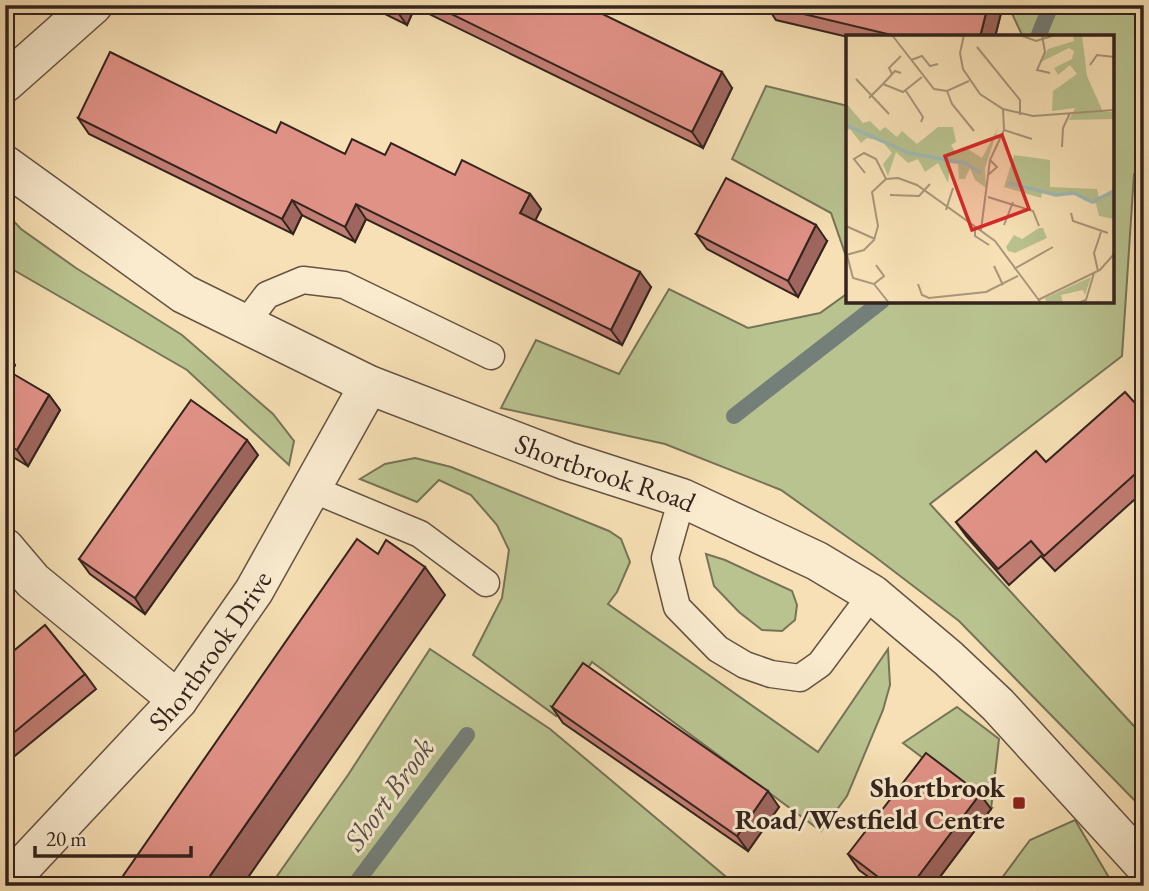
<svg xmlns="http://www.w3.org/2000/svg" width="1149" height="891" font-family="'EB Garamond',serif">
	<rect width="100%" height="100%" fill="#f7e0b5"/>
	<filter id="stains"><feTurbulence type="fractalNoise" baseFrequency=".00286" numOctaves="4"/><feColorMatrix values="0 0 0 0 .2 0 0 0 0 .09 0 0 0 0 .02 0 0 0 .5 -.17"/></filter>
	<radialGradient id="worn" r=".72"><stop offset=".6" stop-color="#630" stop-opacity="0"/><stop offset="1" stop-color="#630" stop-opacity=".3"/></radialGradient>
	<path fill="#b9c390" stroke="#767457" stroke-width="2" d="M1008 5H1144V172L1134 174 1122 356 930 504 1144 737V810L959 621 874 556 781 490 665 444 501 408 536 340 619 374 669 289 748 328 820 313 848 293V301H1112V37H1023Z
		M766 86 848 106V262L831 213 732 159Z
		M5 212 21 229 76 268 182 335 273 414 294 441 289 465 187 370 5 265Z
		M415 458 451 467 609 531 621 539 630 562 617 592 608 604 818 752 888 649 890 685 883 710 847 796 821 831 592 662 556 716 473 655 502 598 509 550 497 525 471 495 439 480 417 502 360 479 385 464Z
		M706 554 725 560 792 591 797 605 795 620 782 631 762 630 739 612 714 586Z
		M430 649 550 729 737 886H270L348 775Z
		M957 707 999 739 991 809 903 743Z
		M1075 820 1114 886H996L1030 840Z"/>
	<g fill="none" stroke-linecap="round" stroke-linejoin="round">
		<path stroke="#747f79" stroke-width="16" d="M1038 37 1051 5
			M734 416 882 301
			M356 886 359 879 467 735"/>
		<g stroke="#655344" stroke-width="29">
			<path id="lane" d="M245 324 267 295 303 280 344 285 491 356
				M312 489 420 534 486 583
				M682 498 665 558 677 607 718 649 745 665 771 674 800 678 820 664 872 594"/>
		</g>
		<g stroke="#655344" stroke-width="41">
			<g id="street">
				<path d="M5 83 93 5"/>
				<path id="s1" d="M5 165 184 294 369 385 567 461 682 498 817 561 872 594 948 658 998 705 1144 865"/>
				<path d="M5 548 33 581 178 700"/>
				<path id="s2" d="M5 885 178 700 254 591 369 385"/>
			</g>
		</g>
		<use href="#lane" stroke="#faebcf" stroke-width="26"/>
		<use href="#street" stroke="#faebcf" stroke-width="38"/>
	</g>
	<path fill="#c27e74" stroke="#34241e" stroke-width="2" d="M367 5H584L732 88 703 148 415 7 407 25Z
		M766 5H999L1002 9 995 37H848L776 20Z
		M78 118 276 133 345 154 385 155 455 175 530 194 541 209 535 220 651 287 622 345 366 219 355 242 302 215 293 234 89 134Z
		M696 234 827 241 798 297 707 249Z
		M5 351 15 365 11 373 49 395 60 410 28 466 5 452Z
		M1144 413V491L1055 571 1041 556 1009 585 967 537 956 522 1046 462Z
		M258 455 145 614 90 574 79 559Z
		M5 658 85 674 96 689 5 764Z
		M552 707 779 807 748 851 563 723Z
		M991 809 933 886H881L859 870 848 854Z"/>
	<path fill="#9e665e" stroke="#34241e" stroke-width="2" d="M398 5H414L415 7 407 25 396 10Z
		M988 5H999L1002 9 995 37H980Z
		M722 72 732 88 703 148 692 132Z
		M530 194 541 209 531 229 520 213Z
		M292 200 302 215 293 234 282 219Z
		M356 204 366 219 355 242 345 227Z
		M816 225 827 241 798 297 788 281Z
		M640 272 651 287 622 345 611 330Z
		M5 351 15 365 7 379 5 377Z
		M49 395 60 410 28 466 17 450Z
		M247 440 258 455 145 614 135 598Z
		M425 567 445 595 242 886H203Z
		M768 791 779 807 748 851 737 836Z
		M980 794 991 809 933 886H911Z"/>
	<path fill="#e19287" stroke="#34241e" stroke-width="2" d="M387 5H398L396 10Z
		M433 5H584L722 72 692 132Z
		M766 5H988L980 37H900Z
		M110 52 276 133 281 122 345 154 352 139 385 155 391 143 455 175 462 160 530 194 520 213 640 272 611 330 356 204 345 227 292 200 282 219 78 118Z
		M726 178 816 225 788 281 696 234Z
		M5 369 49 395 17 450 5 443Z
		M1125 392 1144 413V466L1044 556 1031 541 998 569 956 522 1036 451 1046 462Z
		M191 400 247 440 135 598 79 559Z
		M357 539 378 554 386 540 425 567 203 886H116Z
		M45 625 85 674 5 740V658Z
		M583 663 768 791 737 836 552 707Z
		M926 753 980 794 911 886H890L848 854Z"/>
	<rect fill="#8f2418" stroke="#faebcf" stroke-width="2.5" x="1012" y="796" width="14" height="14" rx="3.5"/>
	<g text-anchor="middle" stroke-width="6" stroke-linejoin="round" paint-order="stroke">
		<g font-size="28" fill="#34241e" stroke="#faebcf">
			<text dy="10" stroke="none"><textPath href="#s1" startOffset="679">Shortbrook Road</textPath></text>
			<text dy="10" stroke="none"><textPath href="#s2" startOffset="312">Shortbrook Drive</textPath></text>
		</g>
		<g font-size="28" font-weight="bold" fill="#34241e" stroke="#faebcf" text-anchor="end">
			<text x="1005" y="797">Shortbrook<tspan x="1005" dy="32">Road/Westfield Centre</tspan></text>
		</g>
		<g font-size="30" font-style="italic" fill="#54514c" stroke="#faebcf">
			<text transform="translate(389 794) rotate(-54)" y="10">Short Brook</text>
		</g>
	</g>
	<g transform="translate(846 35)">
		<rect width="268" height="268" fill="#f7e0b5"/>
		<path d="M227 0H236L241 41 257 77H268V84L223 85 229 73 206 76 207 56 231 39 224 30 212 40 208 33 226 24 228 16 223 13 195 27 202 14 228 6ZM0 68 17 88 24 86 34 96 39 92 51 102 56 96 71 109 92 92H107L110 107 105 110 110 118 122 114 136 123 152 93 139 133 140 153 129 145 124 133 119 144H113L112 129 104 128 102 148 92 128 79 137 72 124 62 128 50 117 42 141 37 129 46 118 36 106 21 103 15 108 4 94 0 96ZM168 120 204 125V152L251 154 253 163 268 154V184L253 181 250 169 228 158H196L195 163 158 152ZM193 193H197L201 203 169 218 162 216 160 212 168 200 176 204ZM245 242 239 260 237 255 215 260 217 268H200L199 263Z" fill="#b9c390"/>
		<path fill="none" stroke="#9fbbb6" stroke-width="3.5" d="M0 90 63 118 119 128 135 138M162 148 210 160 228 158 246 167 268 156"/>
		<path fill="none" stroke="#a99579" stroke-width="2" d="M46 0 88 54 101 56 123 46M118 0 114 18 117 34 134 59 157 74 187 81 268 75M174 0 190 6 209 0M196 0 199 17 191 35 204 38M131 12 174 65V80M65 25 76 21 84 31 92 29M244 30 251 20 268 22M46 39 43 33 55 21M10 44 43 79M37 49 49 36 55 38M60 56 77 82 75 87M101 56 106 69 128 96M23 63 37 49 57 57 76 42M157 74 158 95 186 104M216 112 217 93 224 78M19 138 8 124 18 118 30 124 40 144M142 140 151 132 144 125M44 160 73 161 84 149M142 162 187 176 193 191M100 175 107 153M225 178 227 186 262 198M158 190 167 167M0 191 29 204M129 192V201L143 210M135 195 144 125 158 95M0 220 18 215 28 205 32 191 26 157 40 144 52 143 71 150 149 206 195 268M1 220 7 243 28 249 43 268M148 231 157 250M168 234 207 212M252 236 248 218 255 197M28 249 38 241 30 230M72 249 76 260 83 263 140 257 172 241M192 265 254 235 268 219M232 268 240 265 248 238"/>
		<path fill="#d62828" fill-opacity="0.15" stroke="#d62828" stroke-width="3.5" d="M156 100 183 174 126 195 99 121Z"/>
		<rect width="268" height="268" fill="none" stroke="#34241e" stroke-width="3.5"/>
	</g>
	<rect width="1149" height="891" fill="none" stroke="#f7e0b5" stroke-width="28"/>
	<rect x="7" y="7" width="1135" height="877" fill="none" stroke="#34241e" stroke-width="3.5"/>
	<rect x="14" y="14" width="1121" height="863" fill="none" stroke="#34241e" stroke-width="2"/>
	<path d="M35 846v10h156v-10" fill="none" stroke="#34241e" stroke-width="3.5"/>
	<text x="46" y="846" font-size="21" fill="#34241e" stroke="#faebcf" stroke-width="5" paint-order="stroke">20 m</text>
	<rect width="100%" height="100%" filter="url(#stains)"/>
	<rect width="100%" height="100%" fill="url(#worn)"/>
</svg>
